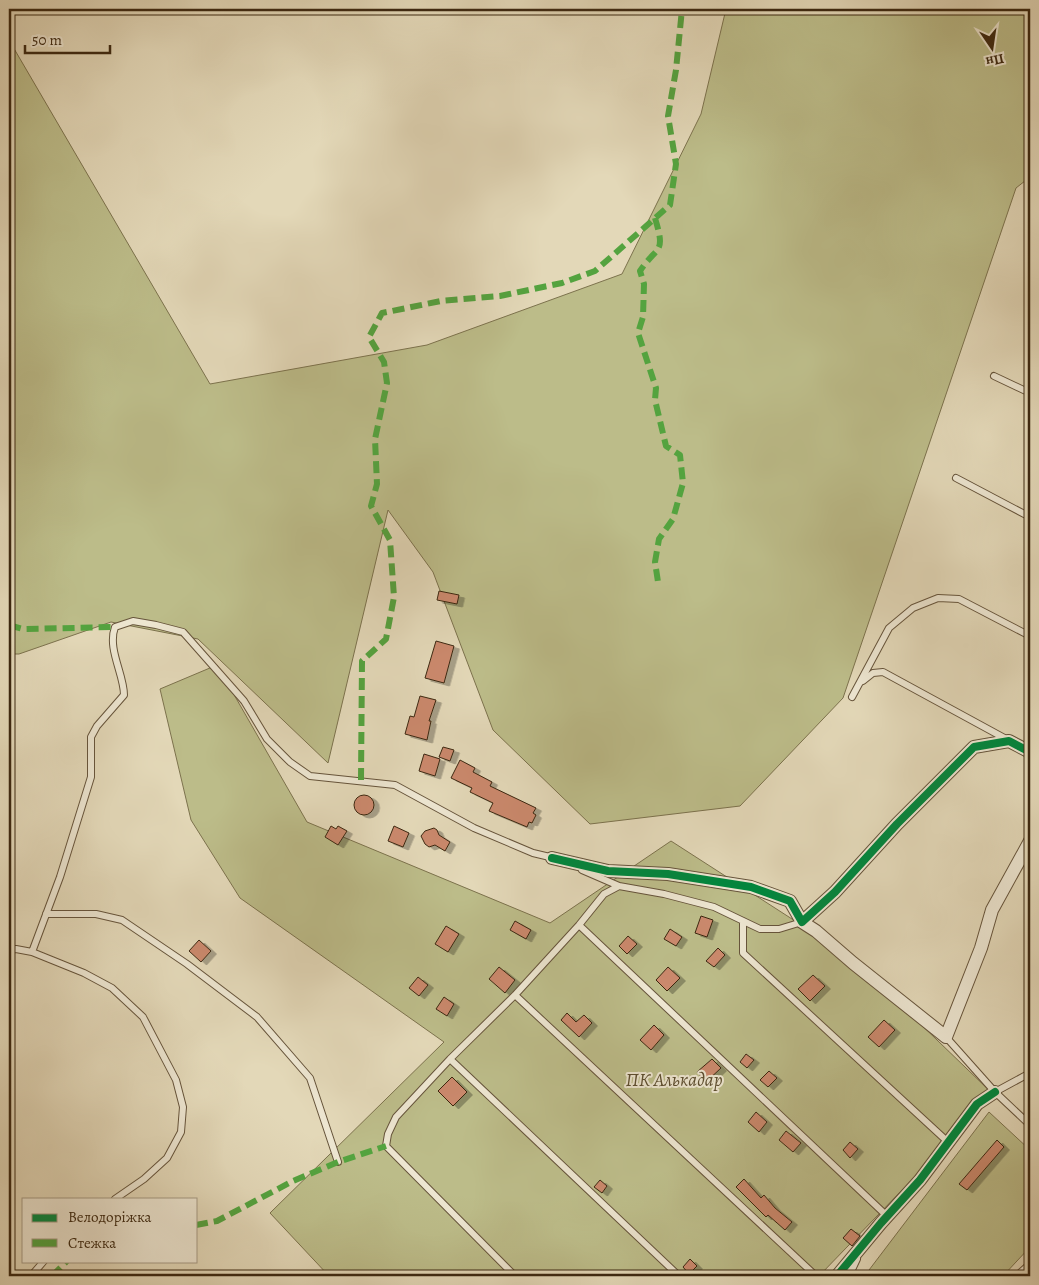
<svg xmlns="http://www.w3.org/2000/svg" width="1039" height="1285" font-family="Alegreya,serif">
	<defs>
		<filter id="shadow"><feDropShadow dx="5.5" dy="3" stdDeviation="0" flood-color="#0004"/></filter>
	</defs>
	<rect width="100%" height="100%" fill="#e3d8b8"/>
	<filter id="stains"><feTurbulence type="fractalNoise" baseFrequency=".004" numOctaves="4"/><feColorMatrix values="0 0 0 0 .2 0 0 0 0 .09 0 0 0 0 .02 0 0 0 .5 -.17"/></filter>
	<radialGradient id="worn" r=".72"><stop offset=".6" stop-color="#630" stop-opacity="0"/><stop offset="1" stop-color="#630" stop-opacity=".3"/></radialGradient>
	<path fill="#bcbc89" stroke="#7c724d" d="M726 9H1030V177L1016 188 843 698 740 806 590 824 493 730 433 572 388 510 328 763 198 639 111 622 19 654H9V40L210 384 427 345 622 274 701 114Z
		M217 665 307 822 550 923 671 841 851 957 994 1095 819 1276H329L270 1213 444 1042 240 898 191 820 160 689Z
		M989 1112 1030 1150V1247L1003 1276H866V1274Z"/>
	<path fill="#cb896d" stroke="#3c2811" filter="url(#shadow)" d="M439 591 459 595 457 604 437 600Z
		M436 641 454 646 444 683 425 678Z
		M420 696 436 700 429 721H431L427 740 405 734 410 716 414 717Z
		M443 747 454 750 450 761 439 757Z
		M424 754 440 759 435 776 419 771Z
		M460 760 475 768 473 772 492 782 490 786 536 808 533 813 536 815 532 823 529 822 527 827 489 811 493 803 470 792 472 788 451 778Z
		M354 805a10 10 0 1 1 20 0a10 10 0 1 1-20 0Z
		M331 826 336 829 338 826 347 831 338 845 325 837Z
		M394 826 409 833 403 847 388 841Z
		M434 828 437 830 439 835 450 842 445 851 435 845 429 847 425 844 421 836 425 831Z
		M701 916 713 920 707 937 695 933Z
		M515 921 531 930 526 939 510 930Z
		M446 926 459 934 448 952 435 944Z
		M670 929 682 937 676 946 664 939Z
		M628 936 637 944 627 954 619 946Z
		M199 940 211 951 201 962 189 951Z
		M718 948 725 955 714 967 706 961Z
		M499 967 515 980 505 993 489 979Z
		M668 967 680 978 667 991 656 980Z
		M813 975 825 986 810 1001 798 989Z
		M418 977 428 985 419 996 409 988Z
		M444 997 454 1004 447 1016 436 1009Z
		M567 1013 576 1022 584 1015 592 1023 579 1037 561 1020Z
		M884 1020 895 1030 879 1047 868 1037Z
		M654 1025 664 1035 651 1050 640 1040Z
		M746 1054 754 1060 747 1068 740 1062Z
		M712 1059 721 1068 706 1082 697 1072Z
		M769 1071 777 1078 768 1087 760 1080Z
		M452 1077 467 1092 453 1106 438 1091Z
		M756 1112 767 1122 759 1132 748 1122Z
		M786 1131 801 1143 793 1152 779 1140Z
		M997 1140 1004 1147 967 1190 959 1184Z
		M850 1142 858 1149 850 1158 843 1150Z
		M744 1179 761 1198 764 1195 775 1208 792 1222 785 1230 768 1215 766 1217 736 1187Z
		M600 1180 607 1186 602 1193 594 1187Z
		M851 1229 860 1236 852 1246 843 1238Z
		M690 1259 697 1266 689 1274 683 1267Z"/>
	<g fill="none" stroke-linecap="round" stroke-linejoin="round">
		<g stroke="#66543b" stroke-width="8">
			<path id="service" d="M994 376 1030 393
				M956 478 1030 517
				M863 681 873 673 883 672 1008 740
				M852 697 889 628 913 608 938 598 959 599 1030 636
				M582 870 619 886
				M46 914H96L122 920 187 964 257 1017 310 1078 338 1162
				M743 921V953L948 1142
				M579 925 887 1216
				M9 950 16 949 32 952 84 973 112 988 143 1017 176 1080 183 1107 181 1132 167 1158 144 1179 115 1199
				M32 952 60 877 91 777V737L97 726 124 695C124 674 107 649 115 627L133 621 156 625 183 632 244 701 267 739 290 762 310 776 395 785 474 828 533 853 554 858
				M515 995 816 1276
				M946 1037 995 1092 1030 1125
				M450 1059 679 1276
				M995 1092 1030 1073
				M31 1276 44 1261
				M515 1276 386 1146 388 1134 396 1117 450 1059 515 995 579 925 604 894 619 886 664 894 714 907 760 929H779L802 922
				M849 1276 857 1259"/>
		</g>
		<g stroke="#66543b" stroke-width="14">
			<path id="minor" d="M552 858 608 871 668 874 751 887 790 901 802 922 835 892 897 824 974 747 1009 741 1030 752
				M802 922 816 931 853 963 946 1037 981 948 992 910 1030 841
				M837 1276 881 1223 920 1180 977 1104 995 1092
				M1021 1276 1030 1268"/>
		</g>
		<use href="#service" stroke="#ede6d1" stroke-width="6"/>
		<use href="#minor" stroke="#ede6d1" stroke-width="12"/>
		<path stroke="#54a33f" stroke-width="6" stroke-dasharray="12 6" stroke-linecap="butt" d="M655 218C666 255 658 244 640 271L644 284 643 317 638 333 656 388 655 400 666 446 680 455 683 483 673 519 659 539 655 562 658 582
			M9 626H12L23 629 115 627
			M361 780 362 661 386 639 394 597 390 540 371 506 377 484 375 439 387 383 384 362 369 337 382 313 441 301 500 296 562 283 595 271 670 205 676 164 668 116 676 70 682 9
			M196 1225 217 1221 293 1181 338 1162 386 1146
			M52 1276 67 1261"/>
		<g stroke="#ede6d1" stroke-width="11">
			<path id="cycleway" d="M552 858 608 871 668 874 751 887 790 901 802 922 835 892 897 824 974 747 1009 741 1030 752
				M837 1276 881 1223 920 1180 977 1104 995 1092"/>
		</g>
		<use href="#cycleway" stroke="#00873e" stroke-width="8"/>
	</g>
	<g text-anchor="middle" stroke-width="4" stroke-linejoin="round" paint-order="stroke">
		<g font-size="19" font-style="italic" fill="#5c4d2f" stroke="#ede6d1">
			<text x="674" y="1086">ПК Алькадар</text>
		</g>
	</g>
	<rect width="1039" height="1285" fill="none" stroke="#e3d8b8" stroke-width="30"/>
	<rect x="10" y="10" width="1019" height="1265" fill="none" stroke="#3c2811" stroke-width="2.5"/>
	<rect x="15" y="15" width="1009" height="1255" fill="none" stroke="#3c2811"/>
	<rect x="22" y="1198" width="175" height="65" fill="#ede6d1" stroke="#a69a84"/>
	<rect x="32" y="1214" width="25" height="8" fill="#00873e" stroke="#a69a84"/>
	<text x="68" y="1222" font-size="15" fill="#3c2811">Велодоріжка</text>
	<rect x="32" y="1239" width="25" height="8" fill="#54a33f" stroke="#a69a84"/>
	<text x="68" y="1248" font-size="15" fill="#3c2811">Стежка</text>
	<g transform="translate(992 48) rotate(167)" stroke="#ede6d1" stroke-width="4" paint-order="stroke">
	<path d="M0-4L9 19L0 12L-9 19Z" fill="#3c2811"/>
	<text y="-8" font-size="14" font-weight="bold" text-anchor="middle" fill="#3c2811">Пн</text>
	</g>
	<path d="M25 45v8h85v-8" fill="none" stroke="#3c2811" stroke-width="2.5"/>
	<text x="32" y="45" font-size="15" fill="#3c2811" stroke="#ede6d1" stroke-width="4" paint-order="stroke">50 m</text>
	<rect width="100%" height="100%" filter="url(#stains)"/>
	<rect width="100%" height="100%" fill="url(#worn)"/>
</svg>
